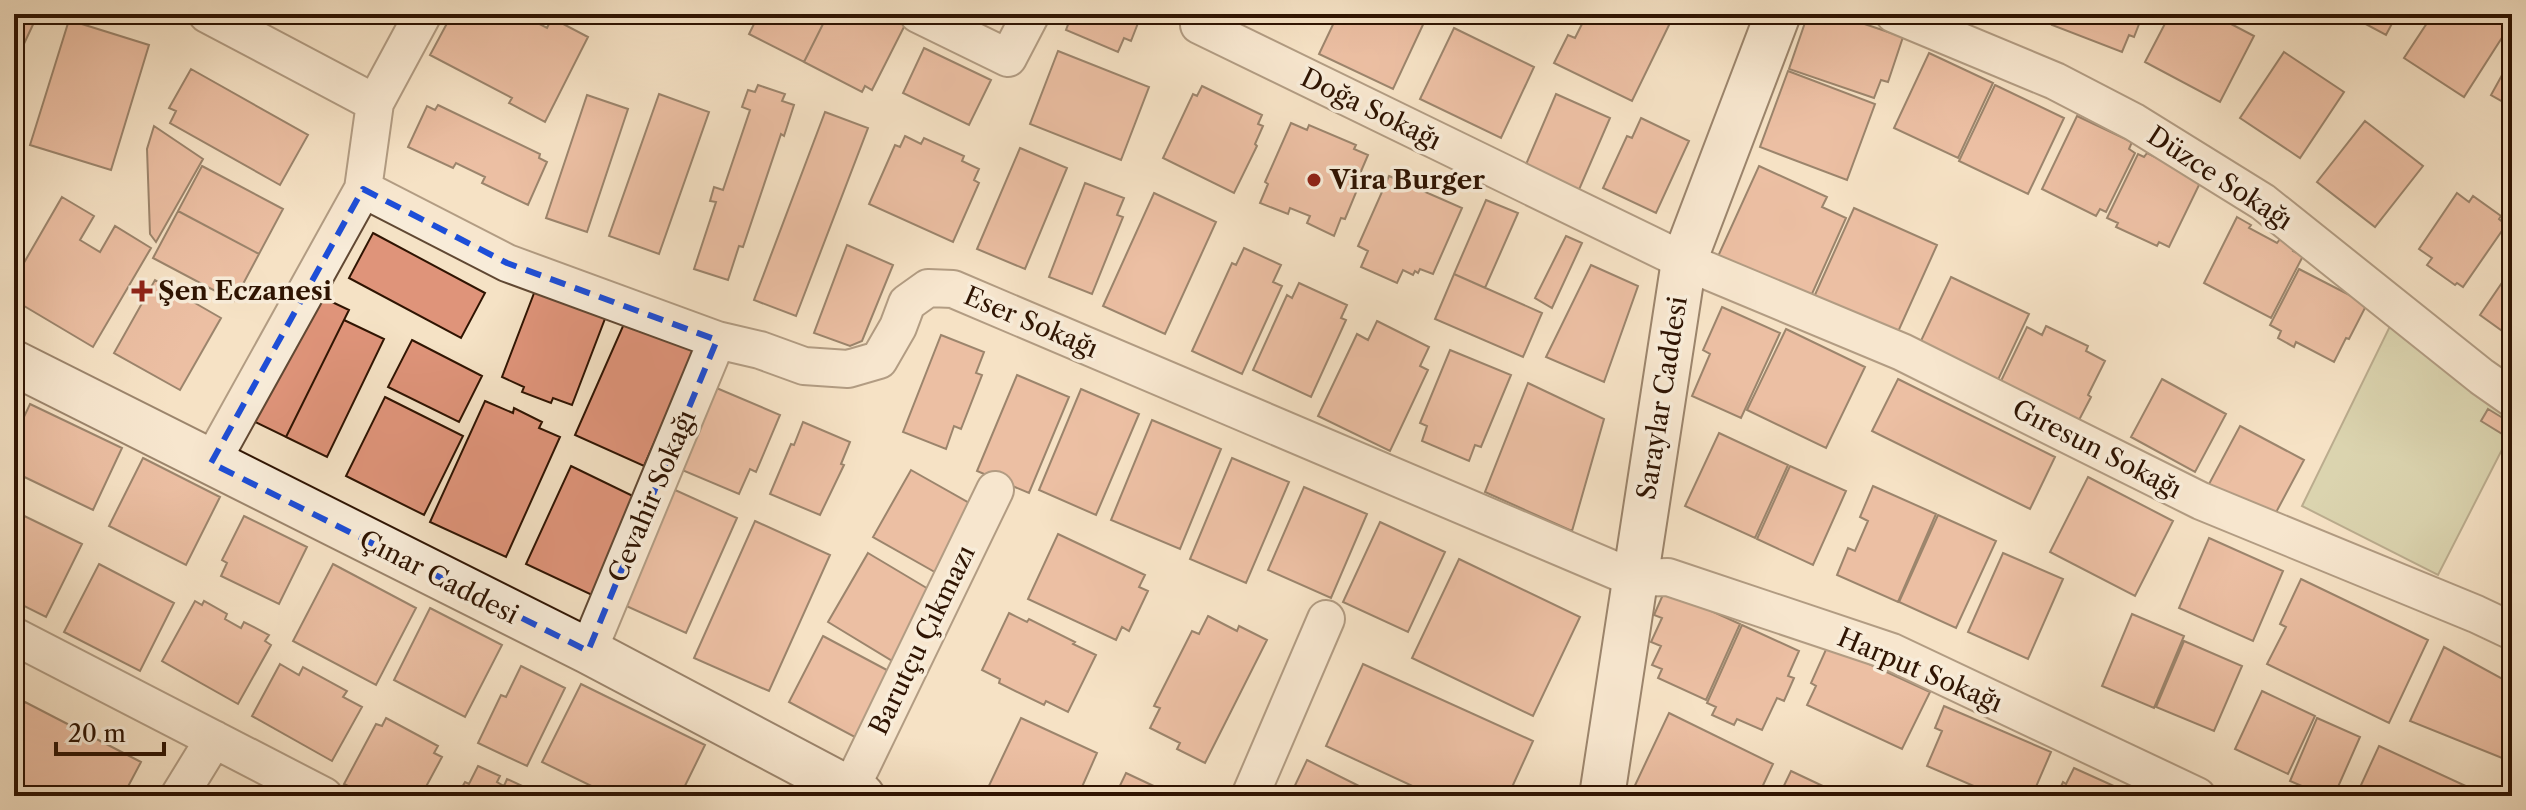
<svg xmlns="http://www.w3.org/2000/svg" width="2526" height="810" font-family="'Libre Caslon Text',serif">
	<rect width="100%" height="100%" fill="#f5e2c5"/>
	<filter id="stains"><feTurbulence type="fractalNoise" baseFrequency=".0025" numOctaves="4"/><feColorMatrix values="0 0 0 0 .2 0 0 0 0 .09 0 0 0 0 .02 0 0 0 .5 -.17"/></filter>
	<radialGradient id="worn" r=".72"><stop offset=".6" stop-color="#630" stop-opacity="0"/><stop offset="1" stop-color="#630" stop-opacity=".3"/></radialGradient>
	<path fill="#bac496" stroke="#746c4c" stroke-width="2" d="M2394 318 2512 410V430L2438 575 2302 506Z"/>
	<path fill="#df947a" stroke="#2f1402" stroke-width="2" d="M14 14H38L14 65Z
		M452 14H520L547 28 552 18 588 37 545 122 509 103 512 98 430 55Z
		M759 14H828L804 62 749 34Z
		M828 14H893L907 21 872 90 865 86 862 92 804 62Z
		M1072 14H1133L1140 18 1131 41 1124 38 1118 52 1066 30Z
		M1338 14H1428L1393 89 1319 54Z
		M1581 14H1657L1671 21 1632 101 1554 63 1568 35 1575 38 1586 16Z
		M1808 14H1835L1903 37 1888 82 1881 80 1874 98 1789 69Z
		M2057 14H2143L2134 37 2129 35 2122 52 2052 25Z
		M2170 14H2212L2254 36 2220 102 2145 62Z
		M2347 14H2397L2386 35Z
		M2433 14 2512 15V22L2464 97 2404 58Z
		M69 20 149 45 111 170 30 145Z
		M1454 28 1534 67 1501 138 1420 99Z
		M924 48 991 80 969 125 903 93Z
		M1058 51 1149 87 1121 160 1030 124Z
		M2284 52 2344 92 2300 158 2240 118Z
		M1929 53 1993 83 1958 158 1894 128Z
		M2512 57V107L2491 95Z
		M191 69 308 135 280 185 170 123 176 111 169 108Z
		M1788 71 1875 104 1847 180 1760 147Z
		M758 85 785 94 782 101 794 105 784 136 781 134 743 247 739 246 728 280 694 269 716 202 710 201 714 187 723 190 750 110 742 107 748 90 755 92Z
		M1995 85 2064 118 2028 194 1959 161Z
		M1202 86 1262 115 1258 124 1263 126 1255 144 1257 146 1234 193 1163 158 1193 94 1197 96Z
		M659 94 709 112 659 254 609 236Z
		M1556 94 1610 118 1578 192 1524 169Z
		M587 95 628 109 587 232 546 218Z
		M438 105 540 154 539 158 547 162 528 205 482 183 485 177 456 163 453 168 408 147 427 106 435 110Z
		M825 112 868 128 796 316 754 300Z
		M2077 116 2132 142 2129 149 2135 153 2106 212 2100 209 2096 216 2042 189Z
		M1641 118 1689 141 1656 213 1603 188 1627 136 1632 138Z
		M2365 121 2423 166 2375 227 2317 182Z
		M1291 123 1307 130 1309 125 1356 145 1354 149 1368 155 1359 176 1362 178 1345 219 1341 218 1334 236 1307 223 1310 216 1290 208 1288 214 1260 203 1268 184 1265 182Z
		M154 126 203 159 156 242 150 234 147 149Z
		M905 136 921 144 924 138 964 156 962 161 979 169 974 180 979 183 953 242 869 204 895 145 900 147Z
		M1020 148 1067 168 1025 269 977 249Z
		M2147 153 2190 174 2189 177 2200 183 2169 247 2159 242 2157 246 2116 227 2118 223 2107 218 2138 154 2144 157Z
		M202 166 283 209 259 254 178 211Z
		M1759 166 1827 197 1822 207 1846 218 1807 305 1715 263Z
		M1389 176 1462 208 1433 274 1420 269 1418 273 1415 271 1413 275 1403 270 1397 283 1361 267 1368 251 1358 246Z
		M1085 183 1124 198 1117 215 1123 217 1092 294 1049 277Z
		M1154 193 1216 222 1165 334 1103 306Z
		M2457 193 2469 202 2473 196 2501 216 2499 219 2506 225 2463 287 2457 283 2455 285 2427 265 2432 258 2419 249Z
		M62 197 94 216 80 240 100 252 115 226 151 248 93 347 14 300V280Z
		M1486 200 1518 213 1485 288 1454 274Z
		M1854 208 1937 245 1897 334 1814 297Z
		M178 211 259 254 234 301 153 258Z
		M2237 217 2251 225 2249 228 2277 243 2280 239 2295 246 2293 251 2303 256 2271 318 2204 283Z
		M373 233 485 293 461 338 349 278Z
		M1566 236 1582 243 1552 308 1535 298Z
		M847 245 893 265 862 341 850 346 814 333Z
		M1244 248 1281 265 1273 282 1282 286 1242 374 1192 351 1232 263 1236 265Z
		M1591 265 1638 286 1604 382 1546 357Z
		M2512 268V338L2480 315Z
		M2299 269 2367 304 2349 339 2346 338 2334 362 2296 342 2294 347 2278 338 2281 331 2270 325Z
		M1454 274 1542 313 1523 357 1435 319Z
		M1951 277 2029 314 1997 382 1919 345Z
		M155 280 221 318 180 390 114 353Z
		M1299 283 1347 305 1341 318 1346 320 1311 397 1253 370 1287 295 1292 298Z
		M536 288 606 316 572 405 553 398 551 403 522 392 524 387 502 377Z
		M311 292 349 310 286 437 249 419Z
		M1722 307 1780 333 1741 418 1692 396 1710 354 1703 350Z
		M627 317 696 348 644 466 575 435Z
		M344 320 384 339 327 457 286 437Z
		M1377 321 1429 347 1420 366 1428 370 1390 451 1318 416 1357 334 1368 340Z
		M2046 326 2088 346 2086 351 2105 361 2088 395 2091 397 2078 422 2000 383 2027 327 2042 335Z
		M1786 329 1865 367 1826 448 1747 410Z
		M941 335 984 352 976 373 982 375 961 429 954 426 946 449 903 432Z
		M412 340 482 376 459 422 388 387Z
		M1450 350 1511 375 1481 447 1475 445 1469 461 1422 441 1427 426 1420 423Z
		M1017 375 1069 397 1029 493 977 471Z
		M1898 379 2055 457 2030 509 1872 431Z
		M2162 379 2226 414 2195 472 2131 437Z
		M1528 383 1604 419 1572 531 1485 492Z
		M707 384 780 415 756 472 750 469 739 494 682 470Z
		M1081 389 1139 414 1096 515 1039 490Z
		M385 397 463 436 424 515 346 476Z
		M485 401 513 413 514 408 542 422 539 428 560 437 506 557 430 522Z
		M30 404 122 448 93 510 14 472V438Z
		M2488 409 2511 423 2504 435 2481 421Z
		M1152 420 1221 449 1180 549 1111 520Z
		M803 422 850 442 841 464 844 465 820 515 770 494 791 444 794 445Z
		M2240 426 2304 460 2273 518 2209 484Z
		M1719 433 1788 465 1755 538 1685 506Z
		M143 458 220 497 186 565 109 526Z
		M1232 458 1289 482 1246 583 1190 559Z
		M571 466 637 498 592 595 526 564Z
		M1790 466 1846 491 1813 565 1757 539Z
		M911 470 978 508 940 575 873 537Z
		M2088 477 2173 521 2135 596 2050 552Z
		M664 485 737 518 686 633 613 600Z
		M1873 486 1936 514 1898 602 1837 575 1848 548 1855 551 1868 521 1860 517Z
		M1304 487 1367 514 1331 598 1268 570Z
		M14 511 82 544 46 617 14 601Z
		M1938 515 1996 541 1956 628 1899 602Z
		M244 516 307 547 279 604 221 576 227 563 222 560Z
		M755 521 830 555 769 691 694 658Z
		M1380 522 1445 552 1408 632 1343 602Z
		M1058 534 1145 575 1139 587 1148 591 1129 631 1122 627 1116 640 1028 599Z
		M2209 538 2283 571 2253 641 2179 608Z
		M868 553 940 596 899 665 828 622Z
		M2003 553 2063 579 2028 659 1968 632Z
		M1459 559 1580 617 1533 716 1412 658Z
		M99 564 174 603 140 671 64 632Z
		M333 564 416 608 376 685 293 641Z
		M2301 579 2428 640 2389 723 2267 664 2286 627 2280 624Z
		M1665 590 1740 624 1706 700 1658 678 1662 669 1652 665 1661 646 1651 642 1662 618 1654 615Z
		M195 601 202 605 204 601 227 614 225 619 241 628 244 622 269 635 265 641 271 645 238 704 162 661Z
		M430 608 502 645 465 717 394 680Z
		M1009 613 1027 622 1029 619 1075 642 1073 644 1096 655 1068 712 1046 701 1044 705 999 683 1000 679 982 670Z
		M2132 614 2184 636 2154 708 2102 686Z
		M1208 616 1237 631 1239 626 1267 640 1205 763 1177 749 1180 743 1150 728 1160 708 1154 706 1192 631 1199 634Z
		M1742 625 1799 651 1788 676 1794 678 1784 701 1777 698 1762 730 1737 719 1734 725 1712 715 1716 707 1707 703Z
		M823 636 900 677 866 743 789 702Z
		M2184 641 2242 666 2214 731 2156 707Z
		M1828 645 1930 692 1902 749 1807 705 1816 686 1811 683Z
		M2444 647 2512 684V762L2410 721Z
		M280 664 299 675 303 667 347 691 343 697 362 707 332 761 252 716Z
		M1363 664 1533 741 1508 796H1434L1326 746Z
		M521 666 565 688 527 766 478 743 501 695 506 697Z
		M581 684 705 745 680 796H612L542 762Z
		M2262 691 2315 716 2288 774 2235 749Z
		M25 702 141 762 123 796H14V723Z
		M1944 706 2051 752 2032 796H1997L1927 766 1942 731 1935 728Z
		M1669 713 1773 764 1758 796H1630Z
		M386 718 438 746 434 753 442 757 421 796H368L344 784 376 724 382 726Z
		M1021 718 1097 753 1078 796H994L986 792Z
		M2317 718 2360 737 2334 796H2325L2290 781Z
		M2379 746 2468 787 2464 796H2356Z
		M1307 760 1379 796H1290Z
		M478 766 500 776 497 782 504 786 507 779 531 790 528 796H457L465 782 469 784Z
		M2074 768 2125 791 2123 796H2064L2058 793 2063 782 2066 784Z
		M1791 771 1844 796H1779Z
		M1126 773 1175 796H1115Z"/>
	<g fill="none" stroke-linecap="round" stroke-linejoin="round">
		<g stroke="#604833" stroke-width="40">
			<path id="street" d="M207 14 375 103
				M918 14 1008 58 1031 14
				M1203 14 1199 25 1684 261 1902 352 2201 501 2476 614 2512 631
				M1894 14 2055 81 2134 122 2263 202 2482 377 2512 398
				M363 189 507 263 717 340 760 350 804 366 848 369 879 360 898 327 907 303 928 288 953 289 1633 578 1668 577 1892 652 2197 796
				M211 463 363 189 375 103 423 14
				M14 636 324 796
				M588 651 717 340
				M179 796 214 739
				M847 796 995 490
				M1250 796 1326 619"/>
		</g>
		<g stroke="#2f1402" stroke-width="48">
			<path id="secondary" d="M14 363 588 651 862 796
				M1602 796 1684 261 1778 14"/>
		</g>
		<use href="#street" stroke="#f8ecd9" stroke-width="36"/>
		<use href="#secondary" stroke="#f8ecd9" stroke-width="44"/>
	</g>
	<path d="M0 0H2526V810H0ZM363 189 507 263 717 340 588 651 211 463Z" fill="#f5e2c5" fill-opacity=".55" fill-rule="evenodd"/>
	<path fill="none" stroke="#1d4ed8" stroke-width="6" stroke-dasharray="16 10" stroke-linejoin="round" d="M363 189 507 263 717 340 588 651 211 463Z"/>
	<g fill="#8f2418" stroke="#f8ecd9" stroke-width="3">
		<circle cx="1314" cy="180" r="8"/>
		<path d="M138 279h8v8h8v8h-8v8h-8v-8h-8v-8h8z"/>
	</g>
	<g text-anchor="middle" stroke-width="7" stroke-linejoin="round" paint-order="stroke">
		<g font-size="26" fill="#2f1402" stroke="#f8ecd9">
			<text transform="translate(1371 109) rotate(26)" y="9">Doğa Sokağı</text>
			<text transform="translate(2220 178) rotate(33)" y="9">Düzce Sokağı</text>
			<text transform="translate(1031 322) rotate(23)" y="9">Eser Sokağı</text>
			<text transform="translate(1662 398) rotate(-81)" y="9">Saraylar Caddesi</text>
			<text transform="translate(2097 449) rotate(27)" y="9">Gıresun Sokağı</text>
			<text transform="translate(652 496) rotate(-67)" y="9">Cevahir Sokağı</text>
			<text transform="translate(439 577) rotate(27)" y="9">Çınar Caddesi</text>
			<text transform="translate(922 640) rotate(-64)" y="9">Barutçu Çıkmazı</text>
			<text transform="translate(1920 670) rotate(23)" y="9">Harput Sokağı</text>
		</g>
		<g font-size="26" font-weight="bold" fill="#2f1402" stroke="#f8ecd9" text-anchor="start">
			<text x="1330" y="189">Vira Burger</text>
			<text x="158" y="300">Şen Eczanesi</text>
		</g>
	</g>
	<rect width="2526" height="810" fill="none" stroke="#f5e2c5" stroke-width="48"/>
	<rect x="16" y="16" width="2494" height="778" fill="none" stroke="#2f1402" stroke-width="4"/>
	<rect x="24" y="24" width="2478" height="762" fill="none" stroke="#2f1402" stroke-width="2"/>
	<path d="M56 742v12h108v-12" fill="none" stroke="#2f1402" stroke-width="4"/>
	<text x="68" y="742" font-size="24" fill="#2f1402" stroke="#f8ecd9" stroke-width="6" paint-order="stroke">20 m</text>
	<rect width="100%" height="100%" filter="url(#stains)"/>
	<rect width="100%" height="100%" fill="url(#worn)"/>
</svg>
